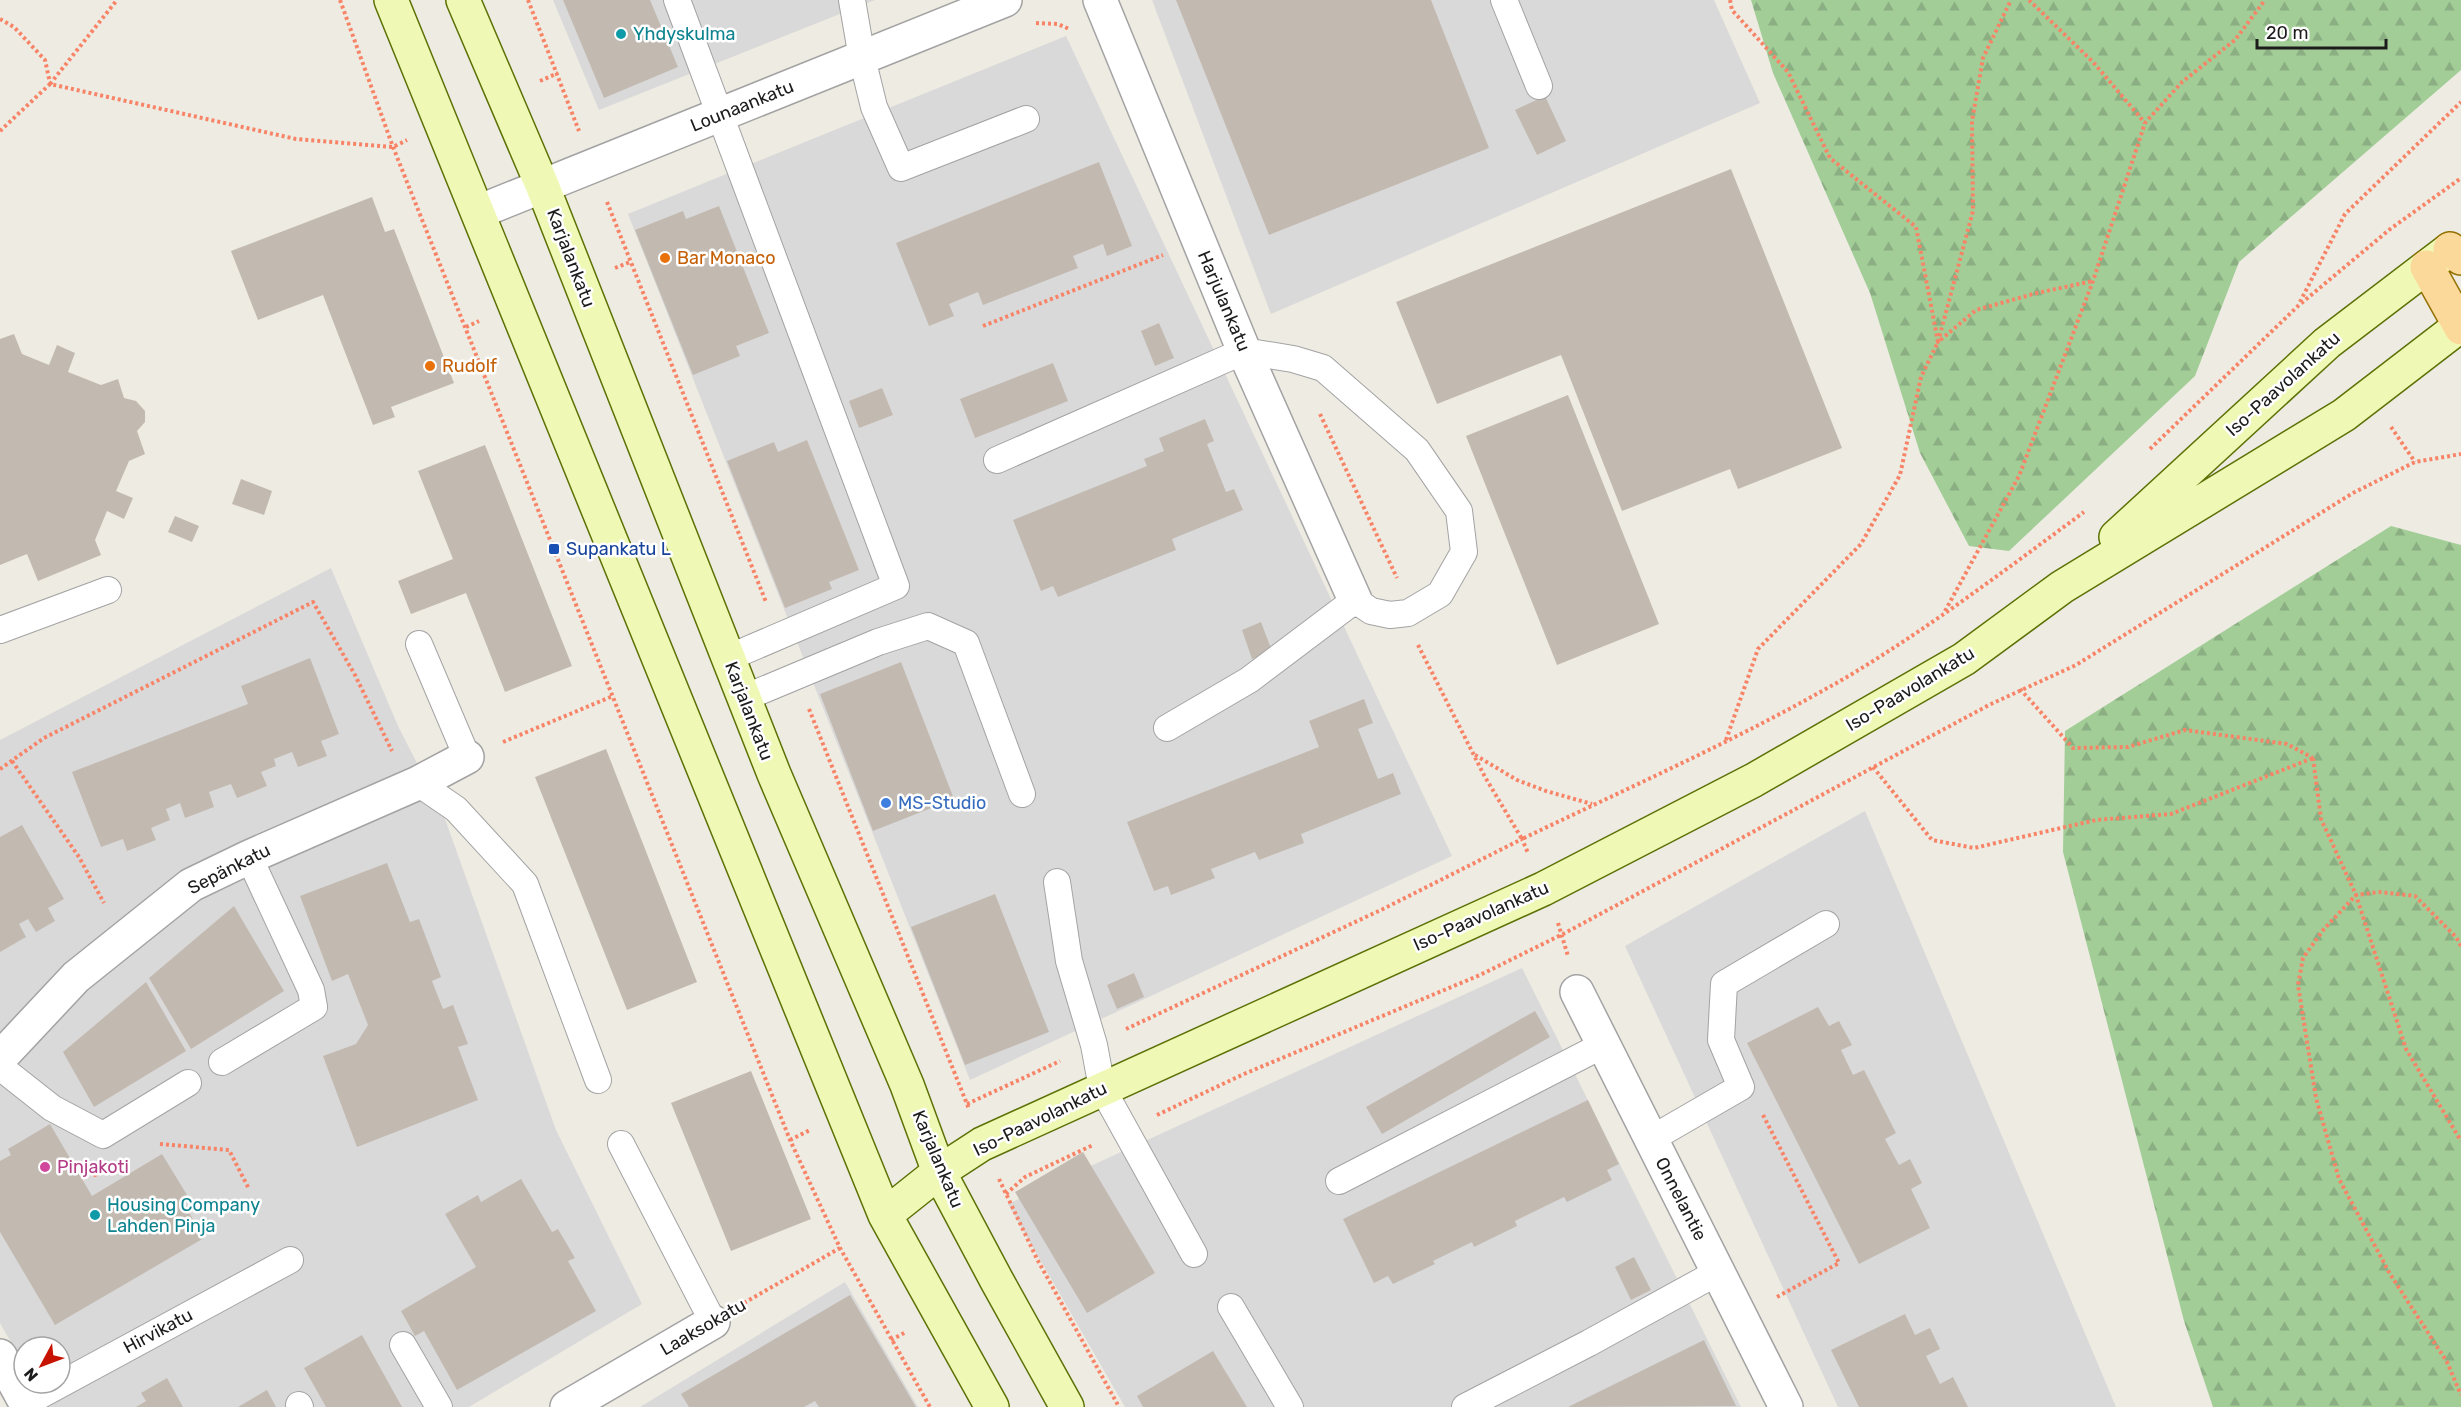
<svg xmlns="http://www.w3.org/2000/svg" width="2461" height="1407" font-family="Rubik,sans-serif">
	<defs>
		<pattern id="forest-firs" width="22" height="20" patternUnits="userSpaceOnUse" patternTransform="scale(1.5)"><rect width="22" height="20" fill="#a2cd97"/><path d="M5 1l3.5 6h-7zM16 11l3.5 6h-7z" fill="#8baf82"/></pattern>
	</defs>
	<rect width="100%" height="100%" fill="#eeebe2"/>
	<path fill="#dad9d9" d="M553 0H875L599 110Z
		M1152 0H1714L1760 103 1271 314Z
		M1066 36 1452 856 970 1080 628 214Z
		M331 568 398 726 444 816 556 1130 642 1304 469 1407H48L34 1383H60V1347H24V1365L0 1323V740Z
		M1865 811 2116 1407H1838L1625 946Z
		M1522 968 1741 1407H1125L1008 1204Z
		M845 1282 918 1407H640Z"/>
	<path fill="url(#forest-firs)" d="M1751 0H2461V70L2239 262 2195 376 2009 551 1969 546 1920 453 1870 293 1773 73Z
		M2391 526 2461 545V1407H2213L2184 1321 2063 852 2065 731Z"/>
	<path fill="#c2bab1" d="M563 0H650L678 67 604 98Z
		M1176 0H1431L1489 148 1269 235Z
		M1545 96 1566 141 1537 155 1515 110Z
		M1099 162 1132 246 1107 256 1103 244 1073 256 1078 268 983 305 978 292 949 304 954 316 929 326 896 243Z
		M1731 169 1842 448 1738 489 1730 469 1622 511 1561 355 1437 404 1396 302Z
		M372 197 385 232 394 229 454 383 391 407 395 417 373 425 323 295 258 320 231 251Z
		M719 206 769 333 736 346 740 356 693 375 635 230 683 211 686 219Z
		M1159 323 1174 358 1155 366 1141 331Z
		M14 334 22 354 49 365 57 345 75 353 68 372 101 385 118 379 124 398 136 401 145 411V422L137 431 145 454 129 461 116 491 133 498 124 519 107 511 95 540 101 555 38 581 27 554 0 565V339Z
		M1053 363 1068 401 975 438 960 399Z
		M882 388 893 415 859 428 849 401Z
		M1568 395 1659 624 1557 665 1466 436Z
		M1205 419 1214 441 1207 444 1226 492 1234 489 1243 510 1172 539 1176 550 1058 597 1053 586 1041 591 1013 520 1147 466 1144 459 1164 451 1159 438Z
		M807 440 859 570 829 582 832 589 785 608 727 461 774 442 778 452Z
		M485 445 572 666 505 692 466 593 411 614 398 581 453 559 418 471Z
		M241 479 272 491 264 515 232 504Z
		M175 516 199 526 192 542 168 532Z
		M1261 622 1272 651 1252 659 1242 630Z
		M310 658 339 734 321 741 327 756 298 767 292 752 274 759 276 766 261 772 267 786 237 798 231 784 209 792 214 807 185 818 180 803 166 809 170 820 151 828 156 840 127 851 123 839 101 847 72 772 248 704 241 686Z
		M901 662 954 799 873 831 820 694Z
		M1364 699 1373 723 1358 729 1378 779 1393 773 1401 794 1301 834 1304 843 1259 860 1255 852 1211 869 1215 878 1171 895 1168 886 1154 891 1127 822 1319 747 1309 721Z
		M606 749 697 982 627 1010 535 777Z
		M22 825 64 899 48 908 55 921 36 932 28 919 19 924 26 937 0 952V837Z
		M387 863 410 922 419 919 441 977 432 981 443 1009 453 1005 468 1044 458 1047 478 1100 357 1147 323 1056 356 1044 368 1025 348 974 332 981 300 896Z
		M995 894 1049 1032 965 1065 911 927Z
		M234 906 284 991 191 1049 149 978Z
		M1134 973 1144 997 1117 1009 1107 985Z
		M146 982 186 1051 94 1107 63 1052Z
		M1818 1007 1829 1026 1839 1021 1852 1045 1841 1050 1853 1075 1864 1070 1896 1133 1885 1139 1899 1165 1910 1159 1922 1183 1911 1189 1930 1228 1859 1264 1747 1043Z
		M1535 1011 1550 1037 1382 1134 1366 1107Z
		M751 1071 811 1219 731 1251 671 1103Z
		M1588 1100 1619 1164 1607 1170 1612 1180 1567 1202 1564 1197 1515 1221 1517 1226 1474 1247 1472 1242 1433 1261 1435 1264 1393 1284 1388 1276 1374 1283 1343 1219Z
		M50 1124 92 1196 162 1154 187 1195 181 1199 204 1238 55 1325 0 1232V1161L11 1155 8 1149Z
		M1083 1152 1155 1273 1087 1313 1015 1192Z
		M521 1179 552 1232 558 1229 575 1258 568 1261 596 1311 457 1390 424 1331 415 1336 401 1311 476 1267 445 1214 478 1195 481 1202Z
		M1634 1257 1651 1290 1631 1300 1615 1267Z
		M850 1295 916 1407H819L815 1401 804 1407H689L681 1394Z
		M1905 1314 1915 1335 1930 1328 1940 1349 1926 1356 1940 1384 1953 1377 1968 1407H1859L1831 1350Z
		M362 1335 402 1407H326L304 1368Z
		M1704 1340 1736 1406 1568 1407Z
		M1213 1351 1247 1407H1143L1137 1396Z
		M167 1378 183 1407H136L146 1401 141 1393Z
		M267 1390 276 1407H238Z"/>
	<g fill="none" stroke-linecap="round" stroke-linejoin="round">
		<g stroke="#a3a3a3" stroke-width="28">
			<path id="lane" d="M677 0 896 586 728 658
				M852 0 862 58 874 107 901 168 1026 119
				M1504 0 1539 86
				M997 460 1244 351 1293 359 1323 368 1417 450 1459 511 1464 552 1440 594 1408 613 1390 615 1371 611 1355 600 1249 680 1167 728
				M0 630 108 590
				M419 644 467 757
				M744 698 878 642 928 626 966 643 1022 794
				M418 783 456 809 525 884 598 1080
				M1057 882 1069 961 1094 1045 1102 1088 1194 1254
				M222 1062 314 1007 311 990 249 857
				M0 1067 52 1108 103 1135 188 1083
				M1651 1139 1741 1087 1721 1040 1724 984 1826 924
				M621 1144 713 1322
				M1339 1181 1603 1045
				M1231 1307 1290 1407
				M403 1345 439 1407
				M26 1403 290 1260
				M299 1405 300 1407
				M1465 1407 1589 1343 1718 1272"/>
		</g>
		<g stroke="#a3a3a3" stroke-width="36">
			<path id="street" d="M1100 0 1244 351 1355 600
				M478 212 1005 0
				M1577 992 1786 1407
				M0 1058 76 977 191 885 249 857 418 783 467 757
				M0 1356 28 1407
				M567 1407 713 1322"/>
		</g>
		<g stroke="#5c7106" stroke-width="36">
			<path id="secondary" d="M391 0 885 1215 992 1407
				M463 0 542 185 774 774 907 1085 939 1172 997 1281 1067 1407
				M2116 537 2327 343 2449 250
				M885 1215 939 1172 982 1144 1543 889 1754 780 1964 659 2062 587 2344 415 2461 325"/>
		</g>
		<g stroke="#937001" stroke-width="36">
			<path id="primary" d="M2450 249 2461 258
				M2427 267 2461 328"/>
		</g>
		<path stroke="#f88468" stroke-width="4" stroke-dasharray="3 3" stroke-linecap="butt" d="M340 0 393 147 790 1140 840 1248 930 1407
			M528 0 579 131
			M1730 0 1732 10 1788 72 1830 158 1916 227 1938 342 1976 310 2037 293 2093 281
			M2029 0 2093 62 2145 123
			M0 19 14 27 45 60 50 83
			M1036 23 1058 24 1069 29
			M540 81 558 73
			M50 84 117 0
			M0 131 50 84 296 139 393 147 407 140
			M607 202 766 602
			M615 268 630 262
			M2300 302 2345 214 2461 102
			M983 326 1163 255
			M466 327 479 321
			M1320 414 1397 578
			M2391 427 2415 462
			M2150 449 2298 306 2389 230 2461 178
			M1945 611 2019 476 2093 281 2145 123 2182 82 2235 40 2265 0
			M1418 645 1485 777 1522 839C1632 786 1746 736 1852 674 1933 625 2008 568 2084 512
			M2020 689 2073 748 2128 747 2185 730 2287 744 2313 758
			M809 709 969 1109
			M1726 740 1758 649 1861 544 1900 475 1921 377 1938 342 1973 211 1972 121 1983 58 2011 0
			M503 742 613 696
			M1475 755 1517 780 1546 791 1592 804
			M2313 758 2321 819 2356 895 2406 1049 2461 1141
			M12 761 79 857 104 903
			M1873 767 1932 840 1974 848 2096 820 2171 814 2313 758
			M0 769 44 738 313 602 355 675 392 751
			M1558 923 1568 956
			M2461 946 2456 937 2415 896 2379 892 2356 895 2324 929 2303 958 2298 985 2316 1098 2339 1179 2390 1274 2447 1362 2461 1395
			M1126 1029 1383 909 1522 839 1528 853
			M967 1104 1060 1061
			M1157 1115 1244 1074 1480 975 1563 934 1989 705 2076 665 2353 493 2415 462 2461 454
			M1763 1115 1839 1263 1775 1298
			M790 1140 810 1130
			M160 1144 229 1150 249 1189
			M91 1169 95 1175 103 1171
			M999 1179 1037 1259 1119 1407
			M1006 1194 1025 1177 1093 1145
			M744 1303 840 1248
			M891 1340 906 1332"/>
		<use href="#lane" stroke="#fff" stroke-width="26"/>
		<use href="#street" stroke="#fff" stroke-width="33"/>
		<use href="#secondary" stroke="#eff9b5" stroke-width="33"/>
		<use href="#primary" stroke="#fbd99a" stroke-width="33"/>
	</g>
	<g fill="#0f9aa8" stroke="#fff" stroke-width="2">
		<circle cx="621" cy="34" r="6"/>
		<circle cx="95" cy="1215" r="6"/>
	</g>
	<g fill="#e8710a" stroke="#fff" stroke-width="2">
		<circle cx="665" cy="258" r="6"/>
		<circle cx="430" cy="366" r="6"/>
	</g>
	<rect fill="#1a4fb4" stroke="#fff" stroke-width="2" x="548" y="543" width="12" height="12" rx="3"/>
	<circle fill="#3f7fe0" stroke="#fff" stroke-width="2" cx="886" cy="803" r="6"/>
	<circle fill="#d1479c" stroke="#fff" stroke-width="2" cx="45" cy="1167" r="6"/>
	<g text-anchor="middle" stroke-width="5" stroke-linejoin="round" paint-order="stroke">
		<g font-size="18" fill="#0d838f" stroke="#fff" text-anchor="start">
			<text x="633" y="40">Yhdyskulma</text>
			<text x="107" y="1211">Housing Company<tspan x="107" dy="21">Lahden Pinja</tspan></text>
		</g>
		<g font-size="18" fill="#1c1c1c" stroke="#fff">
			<text transform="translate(742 106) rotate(-22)" y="6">Lounaankatu</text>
			<text transform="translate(571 258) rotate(69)" y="6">Karjalankatu</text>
			<text transform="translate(1224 301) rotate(67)" y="6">Harjulankatu</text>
			<text transform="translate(2283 384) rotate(-42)" y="6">Iso-Paavolankatu</text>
			<text transform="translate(1910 689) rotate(-31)" y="6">Iso-Paavolankatu</text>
			<text transform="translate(749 711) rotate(69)" y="6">Karjalankatu</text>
			<text transform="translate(229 869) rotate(-27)" y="6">Sepänkatu</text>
			<text transform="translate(1481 916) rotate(-24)" y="6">Iso-Paavolankatu</text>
			<text transform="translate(1040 1119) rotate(-26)" y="6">Iso-Paavolankatu</text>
			<text transform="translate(938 1159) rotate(67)" y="6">Karjalankatu</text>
			<text transform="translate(1681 1199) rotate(63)" y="6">Onnelantie</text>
			<text transform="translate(703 1327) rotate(-30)" y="6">Laaksokatu</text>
			<text transform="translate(158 1331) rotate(-28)" y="6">Hirvikatu</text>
		</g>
		<g font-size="18" fill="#c56008" stroke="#fff" text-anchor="start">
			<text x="677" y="264">Bar Monaco</text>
			<text x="442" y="372">Rudolf</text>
		</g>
		<g font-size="18" fill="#164399" stroke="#fff" text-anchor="start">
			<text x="566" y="555">Supankatu L</text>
		</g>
		<g font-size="18" fill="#366cbe" stroke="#fff" text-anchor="start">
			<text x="898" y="809">MS-Studio</text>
		</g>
		<g font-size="18" fill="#b23c85" stroke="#fff" text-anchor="start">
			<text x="57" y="1173">Pinjakoti</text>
		</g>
	</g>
	<g transform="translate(42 1365) rotate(229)"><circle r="28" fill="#ffffff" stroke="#a4a4a4" stroke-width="1.5"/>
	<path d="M0-4.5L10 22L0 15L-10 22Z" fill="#c71302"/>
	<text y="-9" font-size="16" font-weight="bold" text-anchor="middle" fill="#1c1c1c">N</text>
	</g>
	<path d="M2257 39v9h129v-9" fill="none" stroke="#1c1c1c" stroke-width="3"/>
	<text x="2266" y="39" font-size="18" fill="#1c1c1c" stroke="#ffffff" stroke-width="4.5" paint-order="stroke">20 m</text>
</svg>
